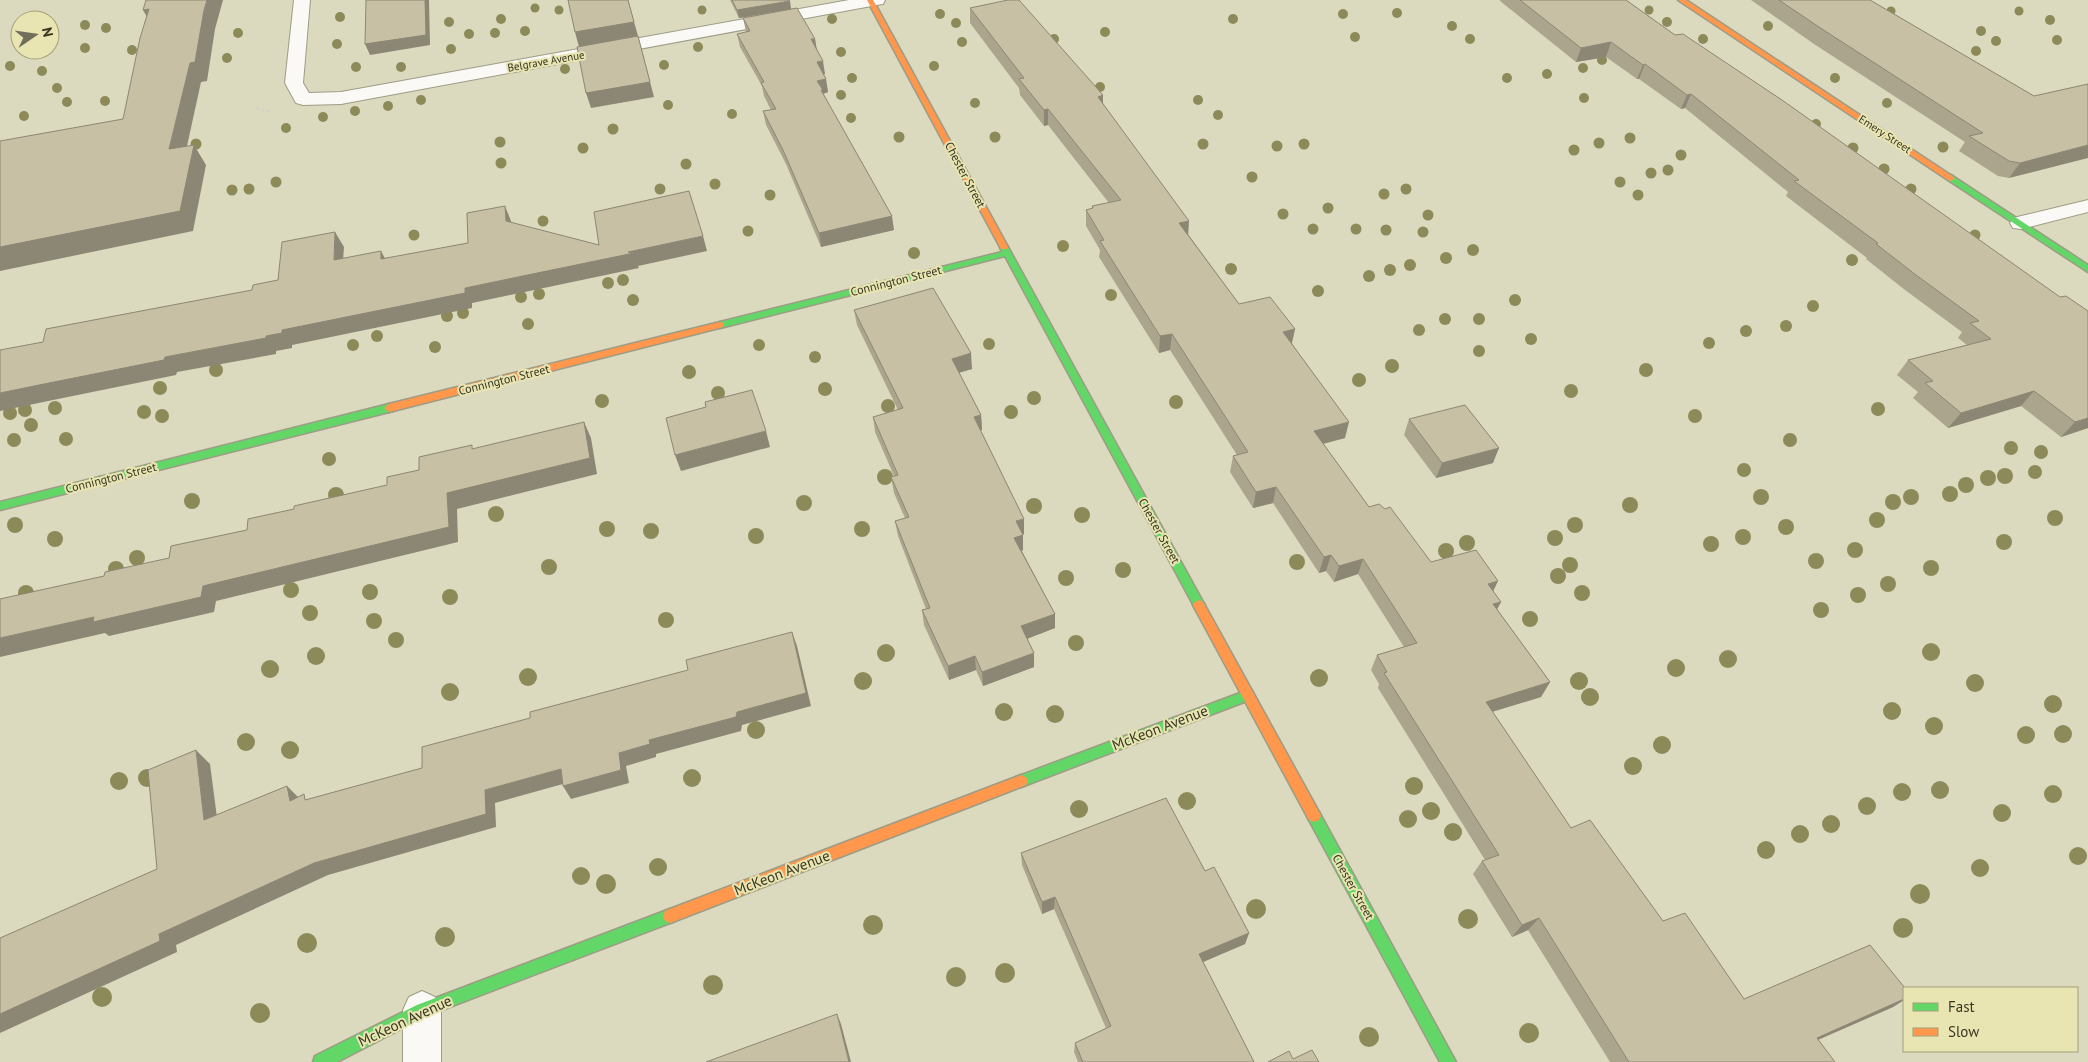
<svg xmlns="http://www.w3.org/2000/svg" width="2088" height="1062" font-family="'PT Sans',sans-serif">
	<rect width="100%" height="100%" fill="#dbdabf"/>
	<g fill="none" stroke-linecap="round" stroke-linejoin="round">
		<g stroke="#9d9c86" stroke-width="2">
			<path id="street" d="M294 0H310L303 83 309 93 341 92 849 0H885L883 4 877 5 341 104 303 105 296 103 285 83Z
				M2088 200V212L2021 229 2013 228 2010 223 2013 218Z
				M422 991 435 997 441 1010V1062H403V1010L409 997Z"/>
		</g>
		<g stroke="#9d9c86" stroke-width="3">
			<path id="fast" d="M1951 175 2088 265V272L1948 180 1947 178Z
				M1004 244 1008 247 1203 602 1205 605 1203 608H1195L1005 256 720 328 715 325 720 322 1002 252 1000 247Z
				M389 404 393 405 394 408 393 411 0 510V502Z
				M1248 690 1252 691 1254 695 1252 699 1021 787 1016 785 1014 781 1016 777Z
				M1314 810 1319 812 1456 1062H1440L1309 820 1307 816 1309 812Z
				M670 909 675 911 677 916 675 921 426 1016 337 1062H313L315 1056 417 1005Z"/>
		</g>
		<g stroke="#9d9c86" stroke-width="3">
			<path id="slow" d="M867 0H873L1008 247 1007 249H1001L1000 247Z
				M1678 0H1686L1955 178 1951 181 1948 180Z
				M720 322 723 323V327L389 412 384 408 389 404Z
				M1199 600 1203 602 1319 812 1321 816 1319 820 1314 822 1309 820 1193 605 1195 602Z
				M1021 775 1026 777 1028 781 1026 785 670 923 665 921 663 916 665 911 670 909Z"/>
		</g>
		<path stroke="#d3d2ca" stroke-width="2.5" stroke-dasharray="2.5 2.5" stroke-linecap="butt" d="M257 108 271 112"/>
		<use href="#street" fill="#faf9f5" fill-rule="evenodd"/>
		<use href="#fast" fill="#63d668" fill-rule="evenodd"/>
		<use href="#slow" fill="#ff974d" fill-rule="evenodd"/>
	</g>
	<g fill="#8d8a5a">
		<circle cx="535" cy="8" r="4.5"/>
		<circle cx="559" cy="10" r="4.5"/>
		<circle cx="702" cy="10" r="4.5"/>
		<circle cx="1649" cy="10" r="4.5"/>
		<circle cx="1891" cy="11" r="4.5"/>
		<circle cx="2019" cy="11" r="4.5"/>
		<circle cx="1397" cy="13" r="5"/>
		<circle cx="940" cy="14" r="5"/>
		<circle cx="1343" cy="14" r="5"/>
		<circle cx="340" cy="17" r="5"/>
		<circle cx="501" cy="19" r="5"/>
		<circle cx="832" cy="19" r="5"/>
		<circle cx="1233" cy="19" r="5"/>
		<circle cx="2050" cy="20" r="5"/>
		<circle cx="449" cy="22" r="5"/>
		<circle cx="1667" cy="22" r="5"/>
		<circle cx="956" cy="23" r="5"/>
		<circle cx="85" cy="25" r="5"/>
		<circle cx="1452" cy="26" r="5"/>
		<circle cx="1768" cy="26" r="5"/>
		<circle cx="106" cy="28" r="5"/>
		<circle cx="525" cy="31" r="5"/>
		<circle cx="1981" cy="31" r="5"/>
		<circle cx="1105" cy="32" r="5"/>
		<circle cx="238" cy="33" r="5"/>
		<circle cx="495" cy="33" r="5"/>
		<circle cx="469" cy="34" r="5"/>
		<circle cx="1355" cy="37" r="5"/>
		<circle cx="1054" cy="39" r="5"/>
		<circle cx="1470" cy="39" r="5"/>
		<circle cx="1703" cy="39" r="5"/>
		<circle cx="2057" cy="40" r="5"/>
		<circle cx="1996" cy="41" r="5"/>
		<circle cx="962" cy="42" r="5"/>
		<circle cx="337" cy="44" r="5"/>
		<circle cx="698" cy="47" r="5"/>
		<circle cx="85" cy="48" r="5"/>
		<circle cx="451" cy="49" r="5"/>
		<circle cx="132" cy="50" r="5"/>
		<circle cx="1976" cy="51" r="5"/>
		<circle cx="841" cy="52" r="5"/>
		<circle cx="227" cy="58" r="5"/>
		<circle cx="1602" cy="60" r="5"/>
		<circle cx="664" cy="65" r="5"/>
		<circle cx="10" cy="66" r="5"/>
		<circle cx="934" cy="66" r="5"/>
		<circle cx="356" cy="67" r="5"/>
		<circle cx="401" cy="67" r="5"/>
		<circle cx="1583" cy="68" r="5"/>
		<circle cx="565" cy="69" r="5"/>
		<circle cx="42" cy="71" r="5"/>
		<circle cx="1547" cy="74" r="5"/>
		<circle cx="852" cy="78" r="5"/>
		<circle cx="1507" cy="78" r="5"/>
		<circle cx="1835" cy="78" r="5"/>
		<circle cx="1100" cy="87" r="5"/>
		<circle cx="57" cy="88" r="5"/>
		<circle cx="841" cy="95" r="5"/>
		<circle cx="1584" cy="98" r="5"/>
		<circle cx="421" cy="100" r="5"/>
		<circle cx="1198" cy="100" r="5"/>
		<circle cx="105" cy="101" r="5"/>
		<circle cx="67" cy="102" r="5"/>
		<circle cx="975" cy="103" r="5"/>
		<circle cx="1887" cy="103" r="5"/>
		<circle cx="668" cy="105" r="5"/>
		<circle cx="388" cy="106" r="5"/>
		<circle cx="355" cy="111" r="5"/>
		<circle cx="732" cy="114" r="5"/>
		<circle cx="1218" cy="115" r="5"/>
		<circle cx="24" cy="116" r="5"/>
		<circle cx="323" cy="117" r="5"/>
		<circle cx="851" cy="118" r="5"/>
		<circle cx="1816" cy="124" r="5"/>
		<circle cx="286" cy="128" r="5"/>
		<circle cx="613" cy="129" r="5.5"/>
		<circle cx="899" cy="137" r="5.5"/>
		<circle cx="995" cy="137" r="5.5"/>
		<circle cx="1630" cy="138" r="5.5"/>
		<circle cx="500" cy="142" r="5.5"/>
		<circle cx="1599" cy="143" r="5.5"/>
		<circle cx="196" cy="144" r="5.5"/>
		<circle cx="1203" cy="144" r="5.5"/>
		<circle cx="1304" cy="144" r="5.5"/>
		<circle cx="1277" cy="146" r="5.5"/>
		<circle cx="1943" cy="147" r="5.5"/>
		<circle cx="583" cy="148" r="5.5"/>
		<circle cx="1853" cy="148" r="5.5"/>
		<circle cx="1574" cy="150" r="5.5"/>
		<circle cx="1681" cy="155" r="5.5"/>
		<circle cx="501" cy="163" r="5.5"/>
		<circle cx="686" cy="164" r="5.5"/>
		<circle cx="1884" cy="169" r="5.5"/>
		<circle cx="1668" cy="170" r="5.5"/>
		<circle cx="1651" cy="173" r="5.5"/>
		<circle cx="1252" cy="177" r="5.5"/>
		<circle cx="276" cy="182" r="5.5"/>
		<circle cx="1620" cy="182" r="5.5"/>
		<circle cx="715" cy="184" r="5.5"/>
		<circle cx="249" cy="189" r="5.5"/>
		<circle cx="660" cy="189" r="5.5"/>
		<circle cx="1406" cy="189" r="5.5"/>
		<circle cx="1911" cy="189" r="5.5"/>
		<circle cx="232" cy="190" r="5.5"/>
		<circle cx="1384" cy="194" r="5.5"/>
		<circle cx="770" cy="195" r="5.5"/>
		<circle cx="1638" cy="195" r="5.5"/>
		<circle cx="1328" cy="208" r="5.5"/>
		<circle cx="1283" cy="214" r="5.5"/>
		<circle cx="1428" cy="215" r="5.5"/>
		<circle cx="543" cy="221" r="5.5"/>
		<circle cx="1313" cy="229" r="5.5"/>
		<circle cx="1356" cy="229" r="5.5"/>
		<circle cx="1386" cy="230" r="5.5"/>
		<circle cx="748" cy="231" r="5.5"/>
		<circle cx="1423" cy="232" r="5.5"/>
		<circle cx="414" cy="235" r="5.5"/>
		<circle cx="1975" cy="235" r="5.5"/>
		<circle cx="1063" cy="246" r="6"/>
		<circle cx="1473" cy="250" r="6"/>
		<circle cx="914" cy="253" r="6"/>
		<circle cx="1446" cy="258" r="6"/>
		<circle cx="1852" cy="260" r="6"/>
		<circle cx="1410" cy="265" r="6"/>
		<circle cx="1231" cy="269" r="6"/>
		<circle cx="1390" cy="270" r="6"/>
		<circle cx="1369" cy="276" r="6"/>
		<circle cx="623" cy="280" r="6"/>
		<circle cx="608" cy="283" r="6"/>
		<circle cx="1318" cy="291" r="6"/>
		<circle cx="539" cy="294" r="6"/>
		<circle cx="1111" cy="295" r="6"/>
		<circle cx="521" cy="297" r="6"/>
		<circle cx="633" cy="300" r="6"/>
		<circle cx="1515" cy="300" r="6"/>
		<circle cx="1813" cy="306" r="6"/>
		<circle cx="463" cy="313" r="6"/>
		<circle cx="447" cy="316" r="6"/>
		<circle cx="1445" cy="319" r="6"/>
		<circle cx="1479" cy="319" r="6"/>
		<circle cx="528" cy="324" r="6"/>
		<circle cx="1786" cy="326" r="6"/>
		<circle cx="1419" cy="330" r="6"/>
		<circle cx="1746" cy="331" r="6"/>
		<circle cx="377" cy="336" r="6"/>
		<circle cx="1531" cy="339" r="6"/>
		<circle cx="1709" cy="343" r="6"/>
		<circle cx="989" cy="344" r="6"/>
		<circle cx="353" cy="345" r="6"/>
		<circle cx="759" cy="345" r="6"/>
		<circle cx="435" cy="347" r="6"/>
		<circle cx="1479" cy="351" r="6"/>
		<circle cx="815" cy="357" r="6"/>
		<circle cx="1392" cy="366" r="7"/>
		<circle cx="216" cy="370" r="7"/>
		<circle cx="1646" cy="370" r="7"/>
		<circle cx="689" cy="372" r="7"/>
		<circle cx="1359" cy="380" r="7"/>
		<circle cx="160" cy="388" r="7"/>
		<circle cx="825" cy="389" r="7"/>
		<circle cx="1571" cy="391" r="7"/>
		<circle cx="718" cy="393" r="7"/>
		<circle cx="1034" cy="398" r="7"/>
		<circle cx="602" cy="401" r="7"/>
		<circle cx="1176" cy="402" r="7"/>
		<circle cx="888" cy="406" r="7"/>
		<circle cx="55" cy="408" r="7"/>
		<circle cx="1878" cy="409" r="7"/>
		<circle cx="25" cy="410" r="7"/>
		<circle cx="144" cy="412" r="7"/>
		<circle cx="1011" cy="412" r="7"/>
		<circle cx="10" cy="413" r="7"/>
		<circle cx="162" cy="416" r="7"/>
		<circle cx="1695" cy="416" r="7"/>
		<circle cx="31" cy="425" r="7"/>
		<circle cx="66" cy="439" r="7"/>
		<circle cx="14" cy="440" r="7"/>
		<circle cx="1790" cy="440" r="7"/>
		<circle cx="2011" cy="448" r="7"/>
		<circle cx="2041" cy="452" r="7"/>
		<circle cx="329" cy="459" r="7"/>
		<circle cx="1744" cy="470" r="7"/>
		<circle cx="2035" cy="472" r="7"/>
		<circle cx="2005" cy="476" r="8"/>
		<circle cx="885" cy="477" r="8"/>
		<circle cx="1988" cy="478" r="8"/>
		<circle cx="1966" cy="485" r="8"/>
		<circle cx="1950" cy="494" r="8"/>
		<circle cx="336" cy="495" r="8"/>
		<circle cx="1761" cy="497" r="8"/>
		<circle cx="1911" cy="497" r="8"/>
		<circle cx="192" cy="501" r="8"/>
		<circle cx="1893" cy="502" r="8"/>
		<circle cx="804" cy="503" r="8"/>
		<circle cx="1630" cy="505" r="8"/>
		<circle cx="1034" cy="506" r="8"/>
		<circle cx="496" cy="514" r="8"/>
		<circle cx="1082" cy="515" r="8"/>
		<circle cx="2055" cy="518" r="8"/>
		<circle cx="1877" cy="520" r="8"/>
		<circle cx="15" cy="525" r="8"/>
		<circle cx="1575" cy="525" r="8"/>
		<circle cx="1786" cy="527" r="8"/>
		<circle cx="607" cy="529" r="8"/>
		<circle cx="862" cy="529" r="8"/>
		<circle cx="651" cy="531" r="8"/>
		<circle cx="756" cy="536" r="8"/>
		<circle cx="1743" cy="537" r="8"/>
		<circle cx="1555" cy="538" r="8"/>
		<circle cx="55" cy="539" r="8"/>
		<circle cx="2004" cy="542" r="8"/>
		<circle cx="1467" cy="543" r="8"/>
		<circle cx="1711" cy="544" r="8"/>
		<circle cx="1855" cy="550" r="8"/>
		<circle cx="1446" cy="551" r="8"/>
		<circle cx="137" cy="558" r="8"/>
		<circle cx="1816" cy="561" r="8"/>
		<circle cx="1297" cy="562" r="8"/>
		<circle cx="1570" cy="565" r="8"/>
		<circle cx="549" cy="567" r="8"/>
		<circle cx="1931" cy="568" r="8"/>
		<circle cx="116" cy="569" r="8"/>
		<circle cx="1123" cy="570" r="8"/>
		<circle cx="1558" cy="576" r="8"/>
		<circle cx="1066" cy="578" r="8"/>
		<circle cx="1888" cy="584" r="8"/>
		<circle cx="291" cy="590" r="8"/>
		<circle cx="370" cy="592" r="8"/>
		<circle cx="26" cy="593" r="8"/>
		<circle cx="1582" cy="593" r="8"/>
		<circle cx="1858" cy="595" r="8"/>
		<circle cx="450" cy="597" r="8"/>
		<circle cx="1821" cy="610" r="8"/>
		<circle cx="310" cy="613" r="8"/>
		<circle cx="1530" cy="619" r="8"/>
		<circle cx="666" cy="620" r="8"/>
		<circle cx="374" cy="621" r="8"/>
		<circle cx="396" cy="640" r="8"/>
		<circle cx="1076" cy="643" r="8"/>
		<circle cx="1931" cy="652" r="9"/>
		<circle cx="886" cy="653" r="9"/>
		<circle cx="316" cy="656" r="9"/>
		<circle cx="1728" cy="659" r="9"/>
		<circle cx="1676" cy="668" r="9"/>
		<circle cx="270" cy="669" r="9"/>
		<circle cx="528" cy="677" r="9"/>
		<circle cx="1319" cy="678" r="9"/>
		<circle cx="863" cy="681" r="9"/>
		<circle cx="1579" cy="681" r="9"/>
		<circle cx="1975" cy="683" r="9"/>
		<circle cx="450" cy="692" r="9"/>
		<circle cx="1590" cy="697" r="9"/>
		<circle cx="2053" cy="704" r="9"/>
		<circle cx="1892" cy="711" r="9"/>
		<circle cx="1004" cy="712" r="9"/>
		<circle cx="1055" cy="714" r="9"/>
		<circle cx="1934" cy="726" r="9"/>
		<circle cx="756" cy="730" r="9"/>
		<circle cx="2063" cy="734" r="9"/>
		<circle cx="2026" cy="735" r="9"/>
		<circle cx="246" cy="742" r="9"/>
		<circle cx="1662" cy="745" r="9"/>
		<circle cx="290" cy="750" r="9"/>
		<circle cx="1633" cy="766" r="9"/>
		<circle cx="147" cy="778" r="9"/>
		<circle cx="692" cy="778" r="9"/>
		<circle cx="119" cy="781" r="9"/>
		<circle cx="1414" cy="786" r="9"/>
		<circle cx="1940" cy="790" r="9"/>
		<circle cx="1902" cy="792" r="9"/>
		<circle cx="2053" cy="794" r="9"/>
		<circle cx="1187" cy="801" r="9"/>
		<circle cx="1867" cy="806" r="9"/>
		<circle cx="1079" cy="809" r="9"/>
		<circle cx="1431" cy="811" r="9"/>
		<circle cx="2002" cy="813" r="9"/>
		<circle cx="1408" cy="819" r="9"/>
		<circle cx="1831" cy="824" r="9"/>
		<circle cx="1453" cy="832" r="9"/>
		<circle cx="1800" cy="834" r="9"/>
		<circle cx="1766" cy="850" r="9"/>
		<circle cx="2078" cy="856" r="9"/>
		<circle cx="658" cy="867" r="9"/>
		<circle cx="1980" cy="868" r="9"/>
		<circle cx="581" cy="876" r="9"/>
		<circle cx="606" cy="884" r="10"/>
		<circle cx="1920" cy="894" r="10"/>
		<circle cx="1256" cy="909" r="10"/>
		<circle cx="1468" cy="919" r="10"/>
		<circle cx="873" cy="925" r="10"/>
		<circle cx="1903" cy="928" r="10"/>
		<circle cx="445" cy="937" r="10"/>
		<circle cx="307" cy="943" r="10"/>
		<circle cx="1005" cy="973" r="10"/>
		<circle cx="956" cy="977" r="10"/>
		<circle cx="713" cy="985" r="10"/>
		<circle cx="102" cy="997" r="10"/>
		<circle cx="260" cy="1013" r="10"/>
		<circle cx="1529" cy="1033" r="10"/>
		<circle cx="1369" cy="1037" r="10"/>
	</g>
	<path fill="#aca58e" d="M730 0H789L791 9 739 18Z
		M1500 0H1626L1675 35 1782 100 2088 428 2061 437 2021 406 1948 428 1913 398 1918 392 1897 375 1908 360 1967 345 1958 338 1962 332 1905 290 1866 259 1867 258 1786 196 1788 192 1685 108 1681 109 1639 79H1637L1606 57 1576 62 1500 1Z
		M1751 0H1870L2034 96 2088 84 2009 178 1998 176 1959 151 1965 142 1814 44Z
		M970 8 1103 95V104L1188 234 1239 304 1295 329 1292 343 1345 438 1323 444 1369 507 1431 562 1493 591 1501 602 1497 609 1550 682 1541 697 1492 712 1571 828 1663 921 1744 999 1904 988V1000L1893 1007 1818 1040 1835 1062H1610L1528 930 1512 937 1473 874 1482 861 1485 860 1378 688 1379 684 1371 670 1377 655 1404 647 1358 574 1334 582 1326 571 1319 573 1273 503 1253 508 1230 472 1233 456 1237 455 1170 350 1159 353 1099 257 1100 250 1086 226V210L1092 209V206L1109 203 1048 125 1044 126 1020 95 1019 88 970 23Z
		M743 18 815 39 817 50 825 74H824L828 92 823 94 894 230 821 247 786 164 766 125 763 111 771 110 764 96 762 86 740 47 737 34 746 32Z
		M854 310 972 369 959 373 981 415 982 430 980 431 1024 534 1023 535V550L1022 551 1055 614V628L1027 639 1034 653V667L983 686 976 670 949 680 924 625 922 610 926 609 898 536 895 521 905 518 894 493 891 477 894 476 875 432 873 417 898 410 857 325Z
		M1409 419 1493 463 1436 478 1404 435Z
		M1021 853 1205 871 1249 933 1245 944 1203 962 1254 1062H1078L1074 1052 1075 1043 1106 1028 1054 909 1042 914 1022 865Z"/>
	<path fill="#8c8674" d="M207 0H223L215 29 207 81 201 82 182 169 169 149 190 63Z
		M425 0H429L430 45 370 55 365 44Z
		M628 0 638 36 579 47 575 32Z
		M790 1 791 9 739 18 737 10Z
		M149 9 154 29 143 10Z
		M638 36 654 97 591 108 586 93Z
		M811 39H815L817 52Z
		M1611 42 1606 57 1576 62 1581 48Z
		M823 61 825 74 819 75 817 62Z
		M1645 64 1639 79H1637L1643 65Z
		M826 79 828 92 823 94 825 103 817 81Z
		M1691 94 1685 108 1681 109 1687 95Z
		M1103 95V111L1098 97Z
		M1048 109V125L1044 126V110Z
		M194 145 206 165 193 231 0 271V247Z
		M2088 145V158L2009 178 2020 163Z
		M505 206 511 221 513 236 506 221Z
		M892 216 894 230 821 247 819 233Z
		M1189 221 1188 237 1179 223Z
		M335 232 344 247 342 275 334 260Z
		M703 236 707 251 638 266 639 268 472 303V308L292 345V348L276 351V354L177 372 176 375 58 399 0 411V393L165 357 266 336 282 330 465 288 628 252Z
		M381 251 389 266 381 259Z
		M1295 329 1291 346 1283 332Z
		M1172 334 1170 350 1159 353 1160 336Z
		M971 353 972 369 953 374 952 359Z
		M2034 391 2021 406 1948 428 1961 413Z
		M981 415 982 430 975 432 974 417Z
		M2088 418V428L2061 437 2075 422Z
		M584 422 591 438 597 474 457 509 458 542 216 601 214 612 109 636 105 633 0 657V638L94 617 203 586 447 493Z
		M1349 422 1345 438 1310 447 1314 431Z
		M766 431 770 447 681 471 675 455Z
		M1499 448 1493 463 1436 478 1442 463Z
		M1276 487 1273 503 1253 508 1256 492Z
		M1024 519V534L1017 537 1016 521Z
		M1023 535V550L1015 553 1014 538Z
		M1331 555 1326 571 1319 573 1324 557Z
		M1363 559 1358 574 1334 582 1339 566Z
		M1498 581 1491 596 1488 584Z
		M1501 602 1493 617V604Z
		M1055 614V628L1021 641V626Z
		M792 632 797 646 811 706 742 725 741 731 656 754V757L626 766 629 783 571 799 563 786 619 753 649 740 737 712Z
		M1034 653V667L983 686 982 672Z
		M975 656 976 670 949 680 948 666Z
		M1550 682 1541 697 1478 716 1486 702Z
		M196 750 210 764 219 833 204 820Z
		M561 769 570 782 495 803 496 827 328 875 176 945 177 952 0 1033V1014L159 934 314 863 485 790Z
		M287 786 300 799 290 801Z
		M1055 897 1054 909 1042 914V902Z
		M1539 918 1528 930 1512 937 1522 925Z
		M1249 933 1245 944 1196 965 1199 954Z
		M1904 999V1000L1893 1007 1799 1048 1817 1038Z
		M837 1014 841 1024 851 1062H849Z"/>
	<path fill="#c8c0a5" stroke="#8c8674" d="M146 0H207L204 10 195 62 190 63 169 149 194 145 180 211 0 247V141L123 119 140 38 149 9 143 10Z
		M366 0H425L426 35 365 44Z
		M568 0H628L634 22 575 32Z
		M732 0H789L790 1 737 10Z
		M1008 0H1019L1103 95 1098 97 1189 221 1179 223 1239 304 1270 297 1295 329 1283 332 1349 422 1314 431 1369 507 1379 504 1385 509 1390 507 1431 562 1476 550 1498 581 1488 584 1501 602 1493 604 1550 682 1486 702 1571 828 1590 820 1663 921 1685 913 1744 999 1870 945 1905 988H1904V999L1817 1038 1835 1062H1629L1539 918 1522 925 1482 861 1499 855 1384 673 1387 672 1377 655 1417 643 1363 559 1339 566 1331 555 1324 557 1276 487 1256 492 1233 456 1248 452 1172 334 1160 336 1100 241 1104 240 1086 210 1093 208 1092 206 1121 200 1048 109 1044 110 1019 79 1024 78 970 8Z
		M1520 0H1626L1675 35 1683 34 1782 100 2060 297 2066 296 2088 311V418L2075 422 2034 391 1961 413 1925 383 1933 381 1908 360 1991 339 1970 323 1979 321 1916 275 1876 244 1878 243 1794 181 1799 180 1691 94 1687 95 1645 64 1643 65 1611 42 1581 48Z
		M1779 0H1870L2034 96 2088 84V145L2020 163 2009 161 1969 136 1983 133 1822 29Z
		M797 8 815 39H811L823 61 817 62 826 79 817 81 823 90H821L892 216 819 233 783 150 763 111 776 109 761 83 764 82 737 34 750 31 743 18Z
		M638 36 650 82 586 93 577 47Z
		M689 191 703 236 628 252 634 253 465 288V293L282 330V333L266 336V338L165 357 164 360 44 384 0 393V350L43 342 46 329 252 290 253 285 278 280 282 242 335 232 334 260 381 251V259L468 243 467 213 505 206 506 221 599 245 594 212Z
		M933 288 971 353 952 359 981 415 974 417 1024 519 1016 521 1023 535 1014 538 1055 614 1021 626 1034 653 982 672 975 656 948 666 922 610 930 608 895 521 909 517 891 477 898 475 873 417 903 408 854 310Z
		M752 390 766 431 675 455 666 418 706 407 705 402Z
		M1465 405 1499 448 1442 463 1409 419Z
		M584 422 590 458 447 493 449 527 203 586 201 597 93 622 94 617 0 638V599L104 576 105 572 169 558 171 546 247 530 248 519 294 509V506L387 485V477L419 470V457L472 445V449Z
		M792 632 806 693 737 712 736 717 649 740 650 744 619 753 621 770 563 786 561 769 485 790 486 814 314 863 159 934 160 941 0 1014V938L157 869 148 770 196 750 204 820 287 786 290 801 304 794 305 800 422 768V747L530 718V712L688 670 686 660Z
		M1166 798 1205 871 1214 867 1249 933 1199 954 1254 1062H1083L1075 1043 1111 1026 1055 897 1042 902 1021 853Z
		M837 1014 849 1062H706Z
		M1312 1050 1319 1062H1268L1289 1051 1293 1059Z"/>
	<g text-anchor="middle" stroke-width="4" stroke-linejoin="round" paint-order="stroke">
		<g font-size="11" fill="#383622" stroke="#e8e5b2">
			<text transform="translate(546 61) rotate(-10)" y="4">Belgrave Avenue</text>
			<text transform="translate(1885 134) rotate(33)" y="4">Emery Street</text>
		</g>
		<g font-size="12" fill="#383622" stroke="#e8e5b2">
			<text transform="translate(965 175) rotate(62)" y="4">Chester Street</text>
			<text transform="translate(896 281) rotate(-14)" y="4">Connington Street</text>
			<text transform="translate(504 380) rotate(-14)" y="4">Connington Street</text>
			<text transform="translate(111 478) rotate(-14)" y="4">Connington Street</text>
			<text transform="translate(1159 531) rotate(61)" y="4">Chester Street</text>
			<text transform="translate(1353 887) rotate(61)" y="4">Chester Street</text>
		</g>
		<g font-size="15" fill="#383622" stroke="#e8e5b2">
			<text transform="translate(1160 728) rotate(-21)" y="5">McKeon Avenue</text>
			<text transform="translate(782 873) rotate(-21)" y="5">McKeon Avenue</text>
			<text transform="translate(405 1021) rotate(-25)" y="5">McKeon Avenue</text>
		</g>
	</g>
	<rect x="1903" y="987" width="175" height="65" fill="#e8e5b2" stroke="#a29f78"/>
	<rect x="1913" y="1003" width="25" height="8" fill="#63d668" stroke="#a29f78"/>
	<text x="1948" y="1012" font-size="15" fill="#383622">Fast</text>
	<rect x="1913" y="1028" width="25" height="8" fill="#ff974d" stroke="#a29f78"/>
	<text x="1948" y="1037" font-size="15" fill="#383622">Slow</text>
	<g transform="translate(35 35) rotate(77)"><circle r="24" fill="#e8e5b2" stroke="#a29f78"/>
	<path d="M0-4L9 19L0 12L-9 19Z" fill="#716f59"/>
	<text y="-8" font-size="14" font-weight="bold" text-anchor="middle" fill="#383622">N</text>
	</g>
</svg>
